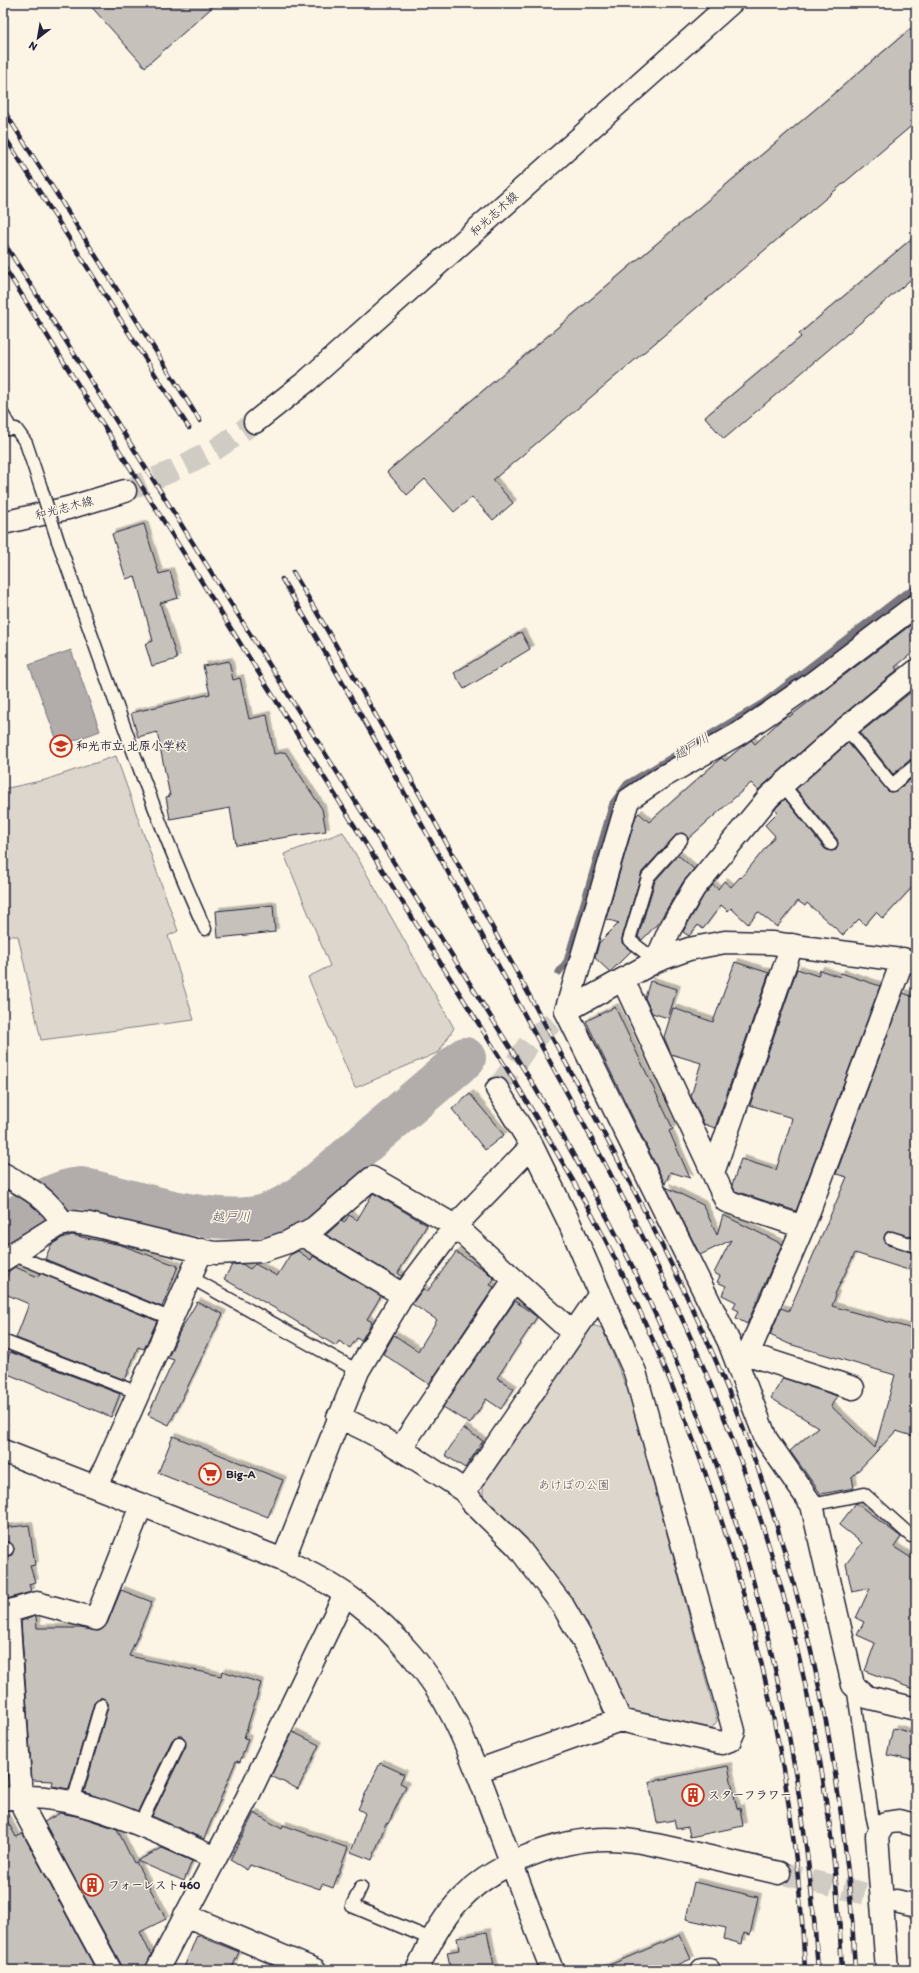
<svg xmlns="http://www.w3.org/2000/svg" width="919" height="1973" font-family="Itim,'Klee One',sans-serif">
	<defs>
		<filter id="shadow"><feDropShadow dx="3.5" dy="-3.5" stdDeviation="0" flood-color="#0004"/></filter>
	</defs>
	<rect width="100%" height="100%" fill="#fcf5e5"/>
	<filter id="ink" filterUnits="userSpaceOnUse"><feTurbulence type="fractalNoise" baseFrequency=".025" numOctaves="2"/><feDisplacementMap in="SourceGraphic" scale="8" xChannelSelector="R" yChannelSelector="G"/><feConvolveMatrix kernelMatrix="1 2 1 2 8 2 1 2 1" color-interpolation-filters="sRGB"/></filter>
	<g filter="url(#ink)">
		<path fill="#dcd6cc" stroke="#7f7c84" d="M116 756 178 931 168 936 194 1020 41 1040 18 936H3V789L45 780Z
			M343 832 454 1028 439 1052 355 1088 308 977 330 966 284 854Z
			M592 1325 602 1328 631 1398 717 1721 712 1728 632 1712 623 1701 598 1647 569 1595 483 1498V1483Z"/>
		<path fill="#b2adab" stroke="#78757e" d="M71 650 100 731 59 746 29 665Z"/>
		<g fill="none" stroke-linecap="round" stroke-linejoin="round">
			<path stroke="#78757e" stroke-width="7" d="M559 972 567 961 613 803 627 784 763 703 903 595 916 589"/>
			<path stroke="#b2adab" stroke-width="42" d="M3 1227C26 1211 52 1190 81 1188 131 1200 211 1227 261 1216 280 1211 294 1201 310 1190L465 1058"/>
		</g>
		<path fill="#c6c1bb" stroke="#22223b" filter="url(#shadow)" d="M88 3H217L145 67Z
			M916 24V122L493 480 513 503 493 520 472 497 454 512 425 479 407 495 387 472Z
			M916 235V275L724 439 705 417 801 337 799 334Z
			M144 524 159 574 170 571 178 598 160 603 177 659 152 666 145 644 153 641 135 576 126 579 112 534Z
			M916 621V650L895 667 897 670 838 719 758 790 751 783 688 839 683 833 676 835 642 872 622 938V943L631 951 610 972 595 958 599 943 619 923 606 919 636 816 639 813 649 822 720 759 722 758 725 761 740 748 751 740 755 744 781 720 787 716 789 717Z
			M521 632 530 649 464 689 454 673Z
			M229 661 233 680 240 678 249 719 267 715 274 754 285 752 322 809 326 831 236 845 230 808 170 819 166 797 170 796 157 732 138 737 131 713 210 694 203 666Z
			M911 692 916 697V758L911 759 893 774 860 733Z
			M848 743 889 792 896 791 916 775V883L883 919 876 912 865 925 859 919 843 935 807 903 805 906 798 901 777 927 758 912 748 924 731 908 728 911 721 905 703 929 698 925 689 936 683 932 704 895 713 885 718 889 724 881 731 887 740 877 741 878 775 836 765 825 778 812 775 809 785 799 825 849 832 851 836 850 838 843 837 839 796 789Z
			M678 855 694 869 683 882 659 922 642 940 638 937 655 881Z
			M273 905 275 932 218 938 216 911Z
			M735 962 769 973 715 1128 704 1124 691 1096 701 1063 671 1054 664 1037 673 1008 713 1022Z
			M797 969 818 976 820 970 840 977 841 973 880 986 796 1211 735 1191 732 1185 741 1159 776 1170 790 1126 792 1118 750 1105Z
			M650 981 677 989 668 1018 652 1013 645 998Z
			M903 993 916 998V1238L890 1231 886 1233 884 1239 888 1245 913 1253 908 1270 855 1253 835 1294 836 1295 832 1306 916 1330 910 1353 916 1355V1437L896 1431 852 1477 854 1488 821 1494 790 1451 818 1427 771 1398 783 1378 837 1396 831 1406 875 1448 895 1375 789 1344 770 1335 781 1308 789 1311 847 1177 836 1174Z
			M615 1007 673 1129 669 1131 690 1178 670 1172 665 1184 586 1021Z
			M470 1094 504 1135 485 1150 452 1109Z
			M666 1187 703 1205 717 1235 723 1215 782 1244 747 1324 736 1318 739 1311 733 1308 736 1302 722 1295 726 1286 717 1282 720 1276 714 1273 731 1240 700 1255Z
			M373 1193 427 1225 398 1273 402 1276 400 1279 326 1235 341 1221 344 1223 349 1215 357 1220Z
			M72 1235 121 1245 178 1266 162 1307 45 1259 51 1245 62 1238Z
			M298 1251 311 1260 313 1256 381 1296 367 1319 372 1322 361 1341 357 1338 350 1348 339 1341 336 1346 276 1309 224 1279 232 1265 242 1264 250 1269 255 1264 277 1276 290 1255Z
			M456 1252 485 1270 494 1279 490 1285 494 1287 429 1384 383 1354 394 1335 418 1351 437 1320 412 1304 423 1289 427 1292Z
			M15 1267 38 1277 40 1273 157 1321 144 1349 138 1347 125 1380 16 1338 29 1304 3 1293V1286L9 1271Z
			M515 1301 537 1317 497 1378 514 1389 501 1409 486 1399 470 1424 443 1407Z
			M197 1302 223 1314 169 1425 148 1415 174 1360 168 1358 180 1331Z
			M10 1352 120 1394 111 1417 3 1372Z
			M463 1428 483 1441 465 1468 445 1455Z
			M173 1436 283 1480 268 1517 158 1473Z
			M856 1503 901 1537 894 1547 916 1561V1690L865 1671 875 1643 857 1635 864 1622 856 1618 870 1588 852 1592 846 1564 862 1543 839 1525Z
			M29 1525 35 1565 30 1566 35 1582 29 1584 31 1592 3 1600V1557L12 1555 14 1548 9 1542H3V1528Z
			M121 1590 152 1602 129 1656 221 1676 222 1671 261 1683 244 1738 248 1739 240 1762 236 1761 204 1839 152 1816 186 1746 185 1739 182 1736 175 1737 172 1740 138 1811 84 1792 108 1707V1703L103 1698H99L94 1703 69 1789 52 1786 53 1781 32 1780 21 1621 36 1616 37 1628H80L99 1631 107 1624Z
			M3 1718 7 1778H3Z
			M893 1728 916 1734V1761L887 1755Z
			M293 1732 319 1745 298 1789 271 1776Z
			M380 1763 404 1774 400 1783 406 1786 388 1824 386 1823 372 1860 351 1852 365 1813 358 1809Z
			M728 1766 737 1809 740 1808 743 1826 690 1837 688 1827 676 1829 674 1820 657 1823 649 1782Z
			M3 1813 16 1837 23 1834 96 1970H3Z
			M60 1813 81 1817 117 1829 134 1863 136 1862 166 1919 140 1932 151 1955 145 1970H122L121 1964 44 1822Z
			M254 1813 282 1829 283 1825 348 1848 333 1888 322 1884 320 1889 250 1865 247 1870 230 1860Z
			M162 1848 192 1861 184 1881 137 1861Z
			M694 1882 758 1897 750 1935 744 1933 742 1944 724 1939 726 1928 686 1919Z
			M487 1932 495 1970H451L447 1952 459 1950 457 1938Z
			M197 1935 239 1952 231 1970H183Z
			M680 1935 691 1959 666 1970H598Z"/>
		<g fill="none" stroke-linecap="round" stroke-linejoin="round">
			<path stroke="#d0cbc3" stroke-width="22" stroke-dasharray="22 11" stroke-linecap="butt" d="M497 1089 531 1041 566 1011"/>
			<path stroke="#d0cbc3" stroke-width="22" stroke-dasharray="22 11" stroke-linecap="butt" d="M779 1873 896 1901"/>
			<path stroke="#d0cbc3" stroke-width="22" stroke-dasharray="22 11" stroke-linecap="butt" d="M125 491 172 471 216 449 255 422"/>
			<g stroke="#22223b" stroke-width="15">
				<path id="service" d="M3 415 11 429
					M3 429H16L26 443 41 488
					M58 541C105 671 148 803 205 929
					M846 728 892 785 916 765
					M783 785 831 844
					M656 961 629 940 648 877 681 840
					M891 1238 916 1246
					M12 1254 172 1319
					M190 1277 358 1371
					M3 1341 139 1393
					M812 1505 864 1494 911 1536 916 1535
					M3 1550 7 1549
					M853 1686 872 1814 877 1836
					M73 1802 101 1705
					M140 1824 179 1743
					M361 1887 352 1906 431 1939"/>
			</g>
			<g stroke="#22223b" stroke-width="25">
				<path id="minor" d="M916 605 814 682 740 733 659 779 628 800 566 1011 729 1342 766 1439 812 1505 853 1685 867 1697 916 1709
					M656 961 670 929 694 888 769 797 846 728 916 671
					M623 980 726 1201 803 1227 903 959
					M497 1089 532 1146 569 1222 600 1294
					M713 1173 792 945
					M3 1174C27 1187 50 1199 63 1224
					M301 1234 403 1295
					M3 1260 57 1226 71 1222 89 1224 196 1250 216 1253 261 1251 288 1242 314 1228 372 1178 455 1226 573 1333
					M748 1354 853 1388
					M737 1361 748 1354 803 1227
					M338 1417C384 1436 424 1464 465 1491L472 1502 518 1547 563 1606 593 1658 620 1720
					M400 1449 514 1280
					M95 1486 106 1466 202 1250
					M465 1491 600 1294 635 1372 734 1731 730 1740 722 1743 620 1720 477 1771
					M283 1560 358 1371 403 1295 455 1226 532 1146
					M8 1611 21 1796 24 1810 110 1970
					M3 1613 37 1603 96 1619 141 1506
					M3 1799C71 1787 154 1831 215 1858
					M185 1915 315 1970
					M157 1970 247 1798 345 1594
					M702 1970H709
					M887 1970 877 1836 885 1823 898 1821 916 1825"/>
			</g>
			<g stroke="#22223b" stroke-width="25">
				<path id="tertiary" d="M566 1011 656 961 689 949 725 942 772 943 916 962
					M3 1451 283 1560C308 1572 335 1585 356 1602 395 1632 431 1673 453 1717 472 1754 485 1793 500 1832 517 1878 534 1924 552 1970
					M896 1901 916 1906
					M417 1970C428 1946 440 1922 457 1903 491 1865 557 1839 607 1839 635 1839 661 1846 688 1852 718 1859 749 1866 779 1873"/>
			</g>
			<g stroke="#22223b" stroke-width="25">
				<path id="secondary" d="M255 422 308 380 731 3
					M3 523 68 508 125 491"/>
			</g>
			<use href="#service" stroke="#fcf5e5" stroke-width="12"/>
			<use href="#minor" stroke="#fcf5e5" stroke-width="22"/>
			<use href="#tertiary" stroke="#fcf5e5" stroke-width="22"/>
			<use href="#secondary" stroke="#fcf5e5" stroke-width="22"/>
			<g stroke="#22223b" stroke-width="4.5">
				<path id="rail" d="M3 109 200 421
					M3 134 189 428
					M3 241 533 1084C591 1184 646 1285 689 1392 764 1577 805 1771 818 1970
					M3 265 517 1085C554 1148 592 1210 623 1275 727 1492 794 1729 805 1970
					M293 572C375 710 451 851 528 993 593 1114 661 1234 716 1361 798 1553 846 1761 855 1970
					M282 579C369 725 450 874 530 1025 594 1143 660 1261 711 1385 788 1570 834 1770 842 1970"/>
			</g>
			<use href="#rail" stroke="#fcf5e5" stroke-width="3" stroke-dasharray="9" stroke-linecap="butt"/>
			<g stroke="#22223b" stroke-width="15" stroke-linecap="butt">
				<path id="service-bridge" d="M41 488 58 541"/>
			</g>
			<use href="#service-bridge" stroke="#fcf5e5" stroke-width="12"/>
		</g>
	</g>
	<defs>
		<g id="school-ring" transform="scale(1.15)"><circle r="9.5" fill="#fcf5e5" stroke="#c8321e" stroke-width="1.5"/><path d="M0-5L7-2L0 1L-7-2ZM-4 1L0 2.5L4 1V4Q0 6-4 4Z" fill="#c8321e"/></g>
		<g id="supermarket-ring" transform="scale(1.15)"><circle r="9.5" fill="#fcf5e5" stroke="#c8321e" stroke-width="1.5"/><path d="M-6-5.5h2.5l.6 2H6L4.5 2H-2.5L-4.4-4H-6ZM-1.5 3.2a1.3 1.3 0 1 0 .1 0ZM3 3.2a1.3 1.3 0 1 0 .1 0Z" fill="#c8321e"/></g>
		<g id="building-ring" transform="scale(1.15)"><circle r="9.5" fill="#fcf5e5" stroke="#c8321e" stroke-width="1.5"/><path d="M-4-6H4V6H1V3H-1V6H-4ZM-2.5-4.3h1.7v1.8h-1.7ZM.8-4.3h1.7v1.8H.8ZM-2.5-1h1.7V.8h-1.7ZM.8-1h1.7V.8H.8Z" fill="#c8321e"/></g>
	</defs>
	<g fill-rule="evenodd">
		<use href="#school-ring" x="61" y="746"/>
		<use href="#supermarket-ring" x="210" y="1474"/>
		<use href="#building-ring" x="693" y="1795"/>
		<use href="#building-ring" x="92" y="1885"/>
	</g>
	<g text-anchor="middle" stroke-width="3" stroke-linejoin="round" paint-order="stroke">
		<g font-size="12" fill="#22223b" stroke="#fcf5e5">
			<text transform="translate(494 214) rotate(-42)" y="4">和光志木線</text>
			<text transform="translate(64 508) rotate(-15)" y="4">和光志木線</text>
		</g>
		<g font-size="12" font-weight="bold" fill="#22223b" stroke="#fcf5e5" text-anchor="start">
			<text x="76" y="750">和光市立 北原小学校</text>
			<text x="226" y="1478">Big-A</text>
			<text x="708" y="1799">スターフラワー</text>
			<text x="108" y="1889">フォーレスト460</text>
		</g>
		<g font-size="12" fill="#504f5f" stroke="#fcf5e5">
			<text x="574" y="1489">あけぼの公園</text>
		</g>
		<g font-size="13" font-style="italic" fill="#545362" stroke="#fcf5e5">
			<text transform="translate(691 746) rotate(-31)" y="5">越戸川</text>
			<text x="231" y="1221">越戸川</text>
		</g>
	</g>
	<rect width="919" height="1973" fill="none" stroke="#fcf5e5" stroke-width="16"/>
	<rect x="8" y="8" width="903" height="1957" fill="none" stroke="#22223b" stroke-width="1.5" filter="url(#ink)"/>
	<g transform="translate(38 38) rotate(211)" stroke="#fcf5e5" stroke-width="3" paint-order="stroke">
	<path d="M0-3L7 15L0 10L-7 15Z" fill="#22223b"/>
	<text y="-6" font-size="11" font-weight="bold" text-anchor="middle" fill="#22223b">N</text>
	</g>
</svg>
